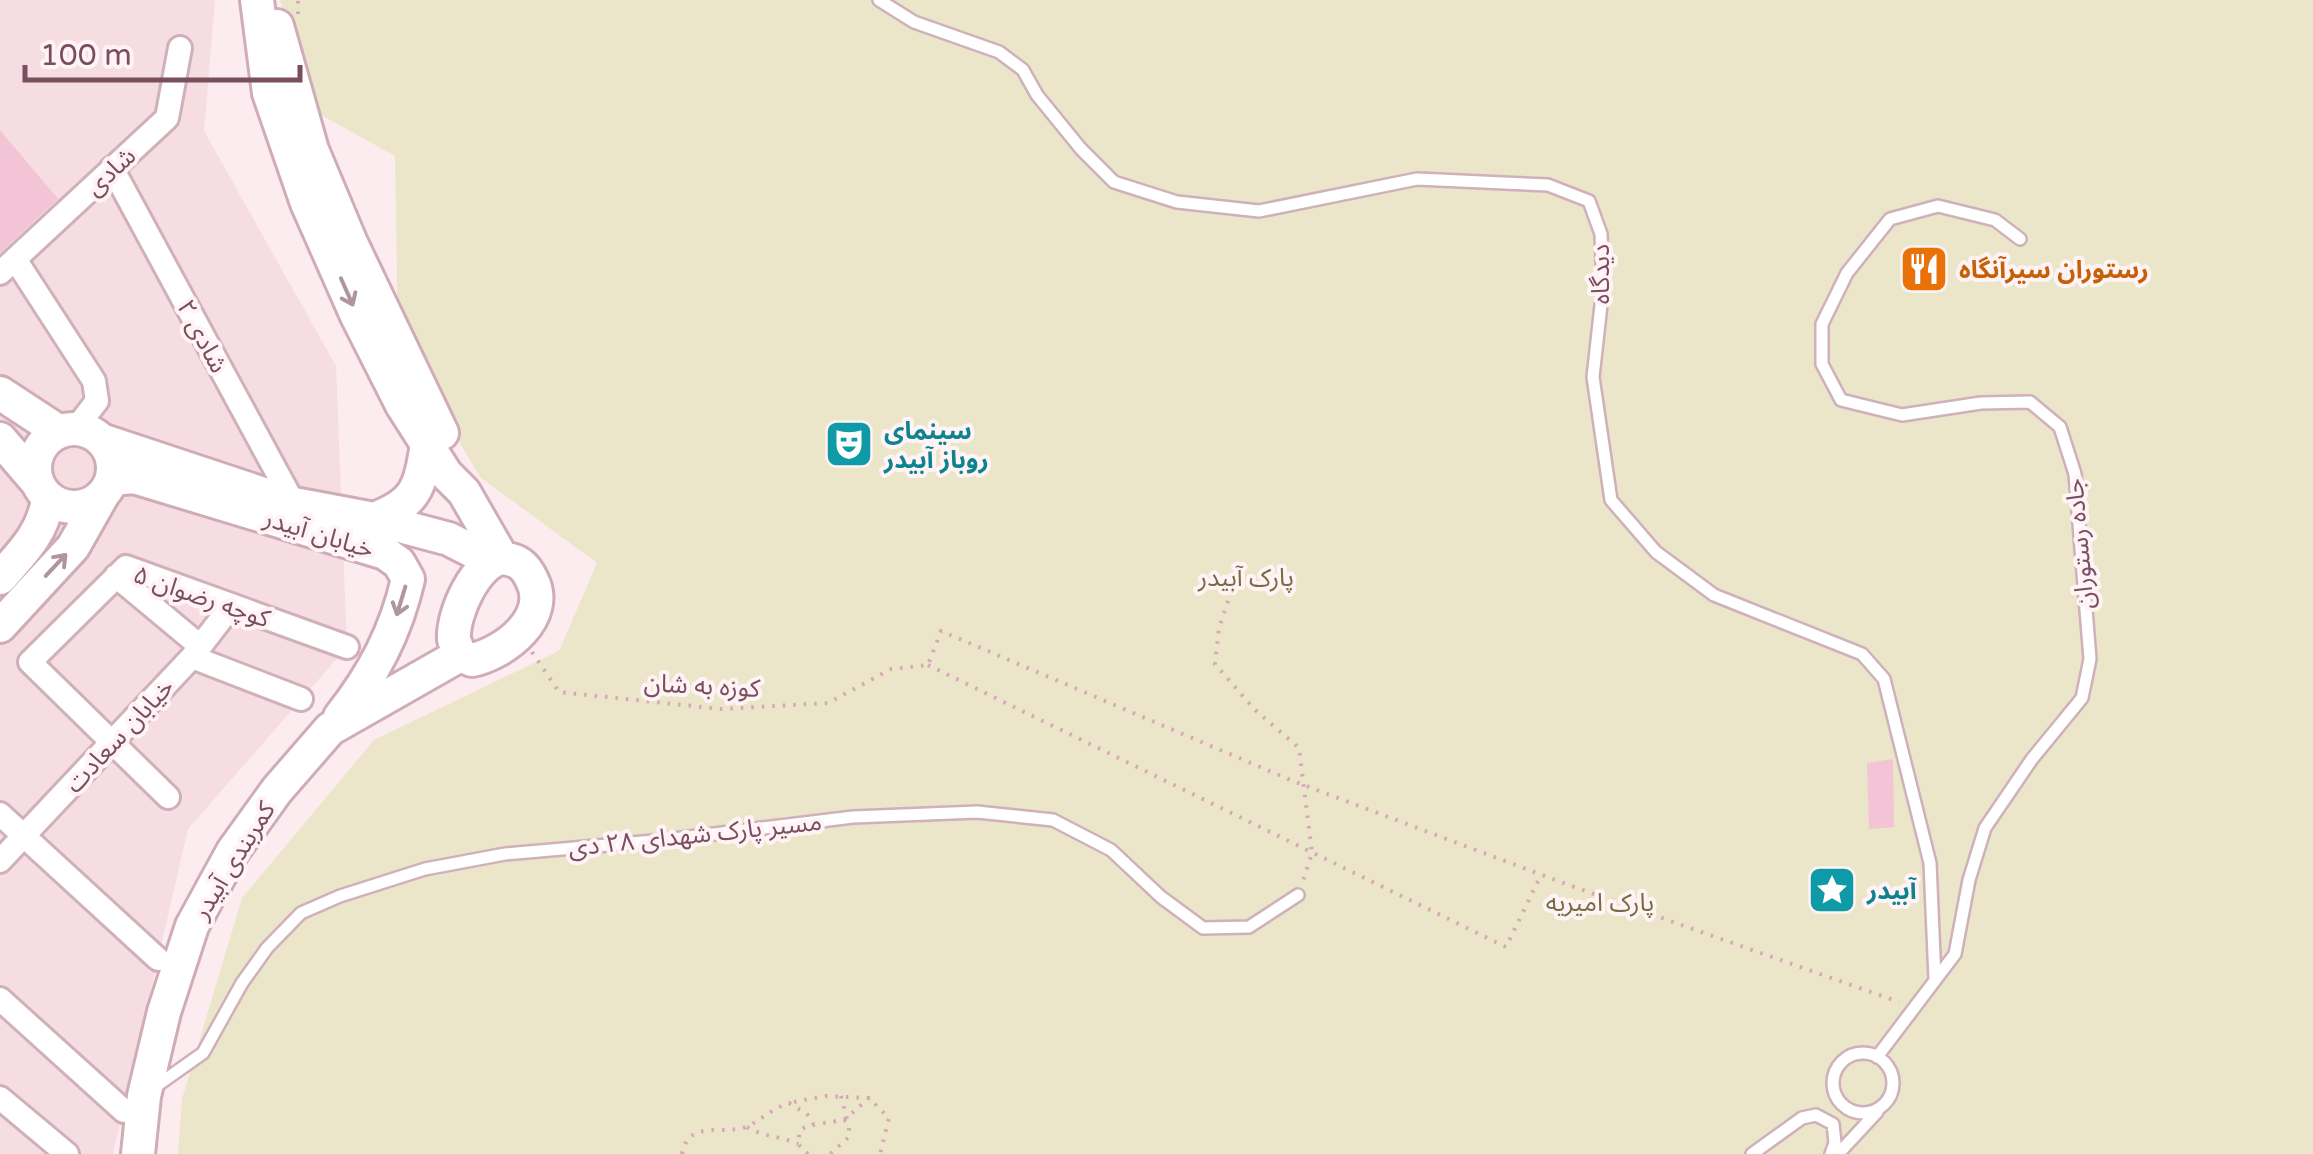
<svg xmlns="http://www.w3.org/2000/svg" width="2313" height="1154" font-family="'Varela Round','Noto Sans Arabic',sans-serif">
	<rect width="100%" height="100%" fill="#fcecef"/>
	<path fill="#f6dde2" d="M0 0H215L204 131 336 366 347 647 188 829 113 1154H0Z"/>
	<path fill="#ebe5c9" d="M280 0H2313V1154H178L182 1099 242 898 374 740 559 651 597 563 480 477 398 338 395 156 316 112Z"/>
	<path fill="#f2c4d5" d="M0 130 58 199 0 253Z
		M1893 759 1894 827 1869 829 1867 763Z"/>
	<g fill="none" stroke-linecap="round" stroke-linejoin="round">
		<g stroke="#cfb0bb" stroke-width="16">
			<path id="lane" d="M879 0 914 22 999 52 1023 70 1037 95 1081 149 1114 182 1177 202 1259 211 1417 179 1548 185 1589 201 1601 234 1603 287 1593 377 1611 500 1656 552 1714 595 1862 654 1884 679 1930 863 1935 979
				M1833 1083a30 30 0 1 1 60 0a30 30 0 1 1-60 0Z
				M1877 1057 1955 954 1969 880 1985 828 2032 759 2082 698 2090 659 2075 474 2060 427 2030 402 1981 403 1902 415 1841 400 1822 364V324L1847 273 1890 219 1938 206 1995 220 2020 239
				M155 1087 203 1053 242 983 267 948 301 913 340 896 425 869 505 854 665 840 853 817 977 812 1053 820 1111 850 1161 897 1203 928 1249 927 1298 895
				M1752 1154 1802 1118 1816 1115 1833 1124 1835 1143 1831 1154
				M1838 1154 1877 1112"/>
		</g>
		<g stroke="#cfb0bb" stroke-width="28">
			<path id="street" d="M112 168 294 504
				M15 259 94 381 97 401 76 428
				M0 273 167 118 180 48
				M116 576 200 646
				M192 657 301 699
				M168 797 30 662 126 567 347 647
				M0 814 158 959
				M0 861 192 657 232 605
				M0 999 124 1111
				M0 1098 67 1154"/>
		</g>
		<g stroke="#d0acb8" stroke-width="38">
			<path id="secondary" d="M257 0 269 93 307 203 357 316 402 405 446 474 464 492 502 558
				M277 26 312 150 351 243 442 433
				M0 393 58 431
				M35 468a39 39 0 1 1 78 0a39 39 0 1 1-78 0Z
				M0 439 37 482
				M104 441 294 504 374 519 449 539 490 560
				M112 479 134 477 385 553 399 563 408 579C396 632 373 675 340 717
				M374 519C417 503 420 487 427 444
				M502 558C518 560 525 565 532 580 551 617 505 653 472 660L460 655C460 654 454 641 454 640 452 614 476 562 502 558Z
				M0 578C22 553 44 532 48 498
				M0 626 73 547 102 496
				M138 1154 144 1096 164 1012 192 926 233 851 277 790 330 729 460 655"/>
		</g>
		<path stroke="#d7a6b9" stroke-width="4" stroke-dasharray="2.5 8" stroke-linecap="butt" d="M298 14V0
			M1238 571 1219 628 1215 664 1254 709 1299 748 1312 853 1303 881
			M532 652 559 692 721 709 828 703 891 669 928 665 941 631 1293 781 1566 884 1899 1002
			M928 665 1506 947 1541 875
			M841 1096 847 1119
			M794 1102 825 1096 869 1098 889 1118 880 1154
			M844 1120 869 1098
			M747 1127C763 1137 781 1136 798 1144
			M682 1154C689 1117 725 1137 748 1126 763 1119 771 1109 789 1103L807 1114 813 1124
			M808 1154 798 1144 800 1130C808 1124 833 1122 844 1120L849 1124V1137L830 1154"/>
		<use href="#lane" stroke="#fff" stroke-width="11"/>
		<use href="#street" stroke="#fff" stroke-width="22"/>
		<use href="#secondary" stroke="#fff" stroke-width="32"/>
	</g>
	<defs><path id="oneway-shaft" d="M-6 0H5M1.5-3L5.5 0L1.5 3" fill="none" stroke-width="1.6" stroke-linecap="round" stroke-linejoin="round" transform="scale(2.5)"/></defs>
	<g stroke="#ae95a0">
		<use href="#oneway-shaft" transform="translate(347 292) rotate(66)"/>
		<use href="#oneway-shaft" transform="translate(56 565) rotate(-47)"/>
		<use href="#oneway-shaft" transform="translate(401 601) rotate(107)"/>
	</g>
	<defs>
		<g id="restaurant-square" transform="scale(2.5)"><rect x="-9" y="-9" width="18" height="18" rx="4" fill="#e8710a" stroke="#fff3f5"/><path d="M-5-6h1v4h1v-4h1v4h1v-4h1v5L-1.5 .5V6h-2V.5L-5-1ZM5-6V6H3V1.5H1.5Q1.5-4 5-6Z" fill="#fff"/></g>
		<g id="theatre-square" transform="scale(2.5)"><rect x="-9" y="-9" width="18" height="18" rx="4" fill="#0f9aa8" stroke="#fff3f5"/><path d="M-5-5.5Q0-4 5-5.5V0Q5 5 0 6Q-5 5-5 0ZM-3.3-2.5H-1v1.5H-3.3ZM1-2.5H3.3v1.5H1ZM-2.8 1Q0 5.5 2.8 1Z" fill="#fff"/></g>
		<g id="sight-square" transform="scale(2.5)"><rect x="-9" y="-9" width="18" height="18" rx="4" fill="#0f9aa8" stroke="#fff3f5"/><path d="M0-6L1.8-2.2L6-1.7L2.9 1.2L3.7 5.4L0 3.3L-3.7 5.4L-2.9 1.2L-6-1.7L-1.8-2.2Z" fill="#fff"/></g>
	</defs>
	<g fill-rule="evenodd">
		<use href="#restaurant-square" x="1924" y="269"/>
		<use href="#theatre-square" x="849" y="444"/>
		<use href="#sight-square" x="1832" y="890"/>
	</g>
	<g text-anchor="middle" stroke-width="8" stroke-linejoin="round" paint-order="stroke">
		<g font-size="25" fill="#784e60" stroke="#fff3f5">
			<text transform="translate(110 171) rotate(-43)" y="9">شادی</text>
			<text transform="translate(1600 274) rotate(-90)" y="9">دیدگاه</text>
			<text transform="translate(203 336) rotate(62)" y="9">شادی ۲</text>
			<text transform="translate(319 533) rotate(17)" y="9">خیابان آبیدر</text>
			<text transform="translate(2079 544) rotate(-95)" y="9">جاده رستوران</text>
			<text transform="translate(202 596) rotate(19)" y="9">کوچه رضوان ۵</text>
			<text transform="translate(702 685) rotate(3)" y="9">کوزه به شان</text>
			<text transform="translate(119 735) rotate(-47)" y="9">خیابان سعادت</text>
			<text transform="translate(695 834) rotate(-6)" y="9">مسیر پارک شهدای ۲۸ دی</text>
			<text transform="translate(233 860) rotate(-58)" y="9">کمربندی آبیدر</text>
		</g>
		<g font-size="25" font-weight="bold" fill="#c56008" stroke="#fff3f5" text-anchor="start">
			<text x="1959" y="278">رستوران سیرآنگاه</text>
		</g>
		<g font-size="25" font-weight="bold" fill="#0d838f" stroke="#fff3f5" text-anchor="start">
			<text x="884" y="439">سینمای<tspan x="884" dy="29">روباز آبیدر</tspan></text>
			<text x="1867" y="899">آبیدر</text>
		</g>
		<g font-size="25" fill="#726e3f" stroke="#fff3f5">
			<text x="1246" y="586">پارک آبیدر</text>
			<text x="1600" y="911">پارک امیریه</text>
		</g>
	</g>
	<path d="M25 65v15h275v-15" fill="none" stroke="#784e60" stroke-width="5"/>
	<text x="40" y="65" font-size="30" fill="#784e60" stroke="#fff3f5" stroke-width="8" paint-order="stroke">100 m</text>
</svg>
